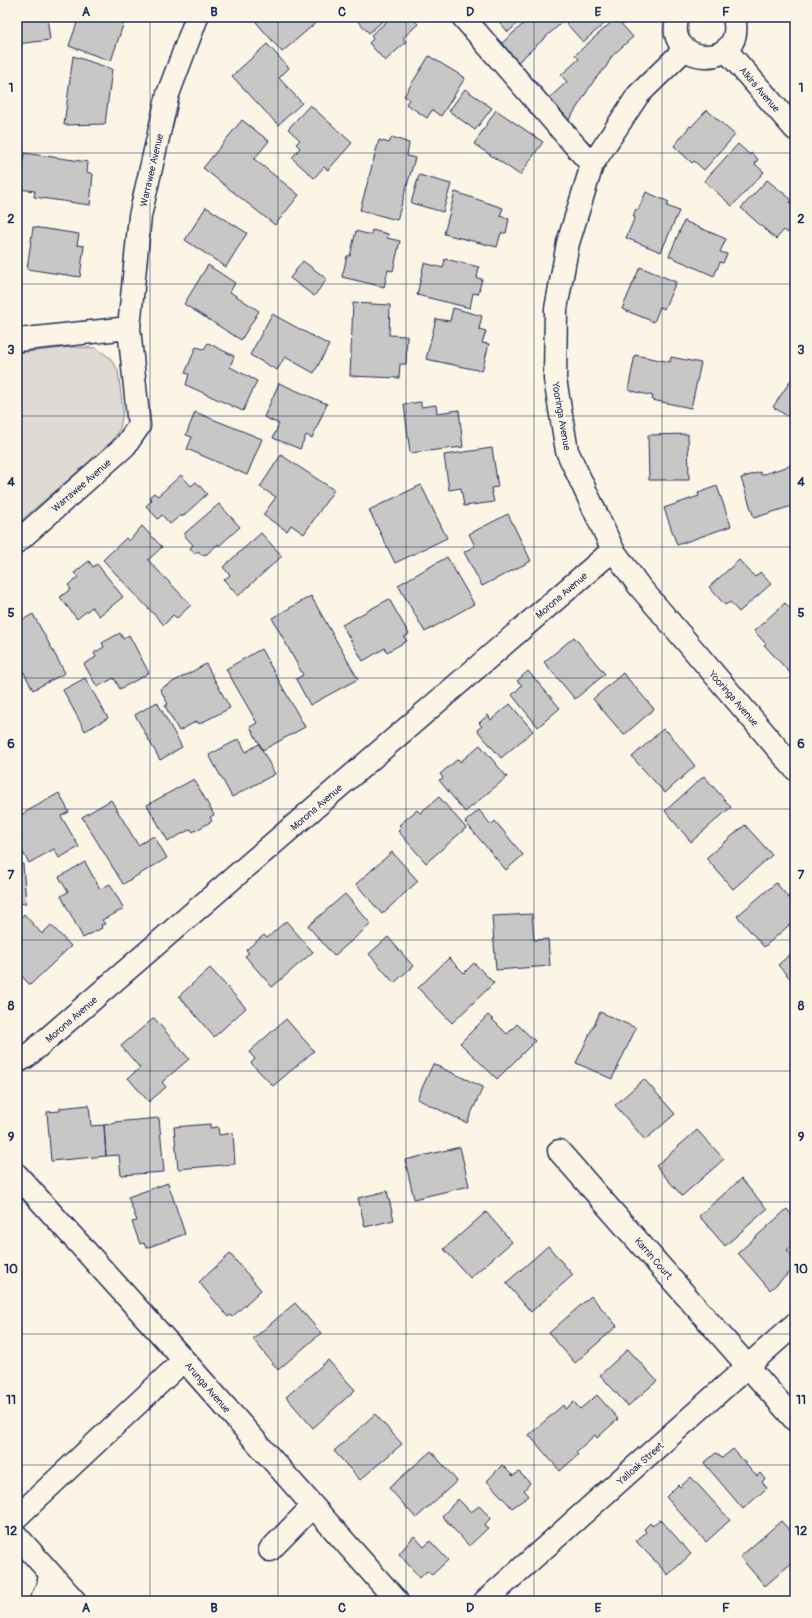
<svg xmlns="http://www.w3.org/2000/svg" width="812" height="1618" font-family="Pangolin,sans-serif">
	<rect width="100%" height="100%" fill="#fcf5e5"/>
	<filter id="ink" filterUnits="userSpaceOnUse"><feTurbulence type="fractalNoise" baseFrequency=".025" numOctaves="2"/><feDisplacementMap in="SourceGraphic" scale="8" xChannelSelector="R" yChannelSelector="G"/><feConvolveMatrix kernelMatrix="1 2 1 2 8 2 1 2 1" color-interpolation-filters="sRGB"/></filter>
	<g filter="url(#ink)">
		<path fill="#dfdbd4" stroke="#7d8599" d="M72 347 96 348 110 358 118 370 123 412 120 428 112 442 17 524V353Z"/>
		<path fill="#c8c7c6" stroke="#1b2f5e" d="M17 17H47L50 40 17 44Z
			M79 17H108L124 22 111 61 69 46Z
			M261 17H317L319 20 282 52 256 22Z
			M354 17H387L369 33Z
			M392 17H417L414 20 418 24 403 38 406 42 385 61 369 43 373 39 371 35Z
			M495 17H525L508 32Z
			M531 17H568L518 62 502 43Z
			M572 17H612L583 42 566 23Z
			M616 18 633 37 612 56 606 67 595 79 569 120 549 98 567 82 561 75 579 59 575 55Z
			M267 44 289 68 279 78 302 103 278 125 232 76Z
			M73 56 112 69 105 124 64 125Z
			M429 56 465 78 441 116 432 110 427 118 406 104 409 99 404 96Z
			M465 89 492 108 475 130 449 111Z
			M310 105 352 143 328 170 324 167 314 178 292 158 300 148 296 144 300 140 288 129Z
			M496 110 543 142 520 175 474 144Z
			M707 110 735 135 704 170 694 161 692 163 674 146 690 126 691 127Z
			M242 120 269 141 254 159 299 195 275 225 203 168Z
			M392 137 409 143 407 156 415 158 397 220 360 210 379 140 389 143Z
			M738 144 750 155 751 153 758 159 755 164 764 172 732 206 704 181Z
			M24 153 88 162 87 172 93 174 90 205 34 197 35 191 19 189Z
			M419 175 451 184 443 212 411 203Z
			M767 180 792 200 790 202 795 207V225L788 233 784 230 776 239 741 208Z
			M455 192 503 208 500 216 509 219 506 233H501L497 247 444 234Z
			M646 192 669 202 667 206 679 211 661 252 626 238 635 217 633 216 636 209 638 210Z
			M206 207 247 233 226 267 185 240Z
			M684 221 726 239 720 252 727 254 723 263 720 262 714 276 669 256Z
			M33 227 79 234 77 245 84 246 80 277 27 269Z
			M372 230 388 234 387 238 400 241 393 271 388 270 384 287 342 277 347 256H350L356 231 371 235Z
			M445 259 479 267 477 278 482 279 478 294 473 293 470 308 417 295 424 263 443 268Z
			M303 261 327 279 314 296 290 278Z
			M208 265 235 283 230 292 259 311 241 340 184 304Z
			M640 267 676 282 664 309 660 307 654 322 622 309Z
			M353 303 390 305 389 335 407 336 406 364H400L399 378 350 376Z
			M453 308 482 316 479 329 486 331 482 343 489 344 482 371 426 359 436 319 450 321Z
			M272 314 329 345 314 373 285 357 277 370 250 355Z
			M208 343 234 356 230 367 257 381 243 411 186 385 189 374 185 373 196 347 204 349Z
			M635 355 670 362 671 357 701 363 691 408 652 400 653 396 628 390Z
			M795 374V421L773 407Z
			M279 383 327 404 312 438 306 435 300 449 273 438 279 424 264 417Z
			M421 402V407L436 405 437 413 459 410 463 447 410 453 404 404Z
			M195 412 262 439 247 475 187 449 192 437 186 435Z
			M688 434 689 480H649L648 435Z
			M492 448 498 487 491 488 494 502 464 506 461 488 449 490 444 455Z
			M281 455 334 490 304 534 291 525 287 531 263 515 276 497 260 487Z
			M795 464V505L754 518 741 478 760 472 761 475Z
			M181 475 191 486 196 482 207 494 182 517 181 515 170 524 162 515 158 519 146 506 152 500 149 497 154 493 158 496Z
			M421 485 447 538 395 563 369 510Z
			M717 486 731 526 677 545 664 508 699 496 698 493Z
			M219 504 240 527 219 546 218 544 207 554 202 555 198 551 195 554 190 548 193 545 185 536V533Z
			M508 514 531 561 482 586 464 552 475 546 469 534Z
			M142 526 162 547 148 560 191 605 177 618 173 615 164 625 103 560 126 538 129 541Z
			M261 533 282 556 238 596 224 580 230 575 223 567Z
			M447 557 474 604 425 632 398 585Z
			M739 560 755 577 760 572 771 584 739 612 730 602 725 605 709 587Z
			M89 561 93 567 97 564 123 597 99 616 92 607 77 619 60 597 71 589 68 585 78 577 74 573Z
			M311 596 358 679 310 705 296 679 303 675 272 618Z
			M389 599 409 634 404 637 407 641 387 652 385 648 363 661 342 625Z
			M785 603 795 614V672L792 675 764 645 766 644 754 631Z
			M33 614 65 673 33 690 22 669 19 671 17 667V623Z
			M120 633 123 639 129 635 149 673 120 689 114 678 97 687 84 664 96 657 94 653 104 647 102 643Z
			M574 637 605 674 575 699 544 662Z
			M261 649 305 727 263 750 250 727 257 723 226 669Z
			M206 664 230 708 199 724 197 721 179 731 165 706 168 704 160 689Z
			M528 671 560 708 538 727 512 695 522 685 517 681Z
			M623 673 654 709 624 735 593 699Z
			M85 678 108 718 85 731 63 690Z
			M157 702 182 747 160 760 135 715Z
			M510 704 533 731 501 758 477 730 482 726 479 723 488 715 491 720Z
			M663 729 666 732 667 731 695 766 665 793 632 757Z
			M239 739 246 752 259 744 275 774 232 797 209 755Z
			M480 745 507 777 465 812 439 780 443 778 440 774 458 759 460 762Z
			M704 776 731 807 691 842 665 811Z
			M194 779 214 815 210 817 212 821 193 832 191 829 168 841 147 805Z
			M59 793 69 812 61 816 79 847 59 858 54 849 29 863 17 842V839L22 836 17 828V817Z
			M439 797 466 828 426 863 398 831 402 828 399 825 417 810 420 813Z
			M111 800 138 845 154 836 167 858 123 884 82 817Z
			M479 810 491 825 495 821 523 855 506 870 465 822Z
			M745 825 772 855 733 889 706 858Z
			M392 852 418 881 382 914 356 884Z
			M85 862 100 889 110 884 124 909 102 920 105 924 101 925 102 928 83 938 61 896 68 892 59 877Z
			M23 864 26 903 17 904V865Z
			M776 883 795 905V920L764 947 737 916Z
			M345 894 371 924 334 956 308 926Z
			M24 914 42 934 51 925 71 946 30 985 17 971V921Z
			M532 914 534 940 548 939 550 966 496 970 492 916Z
			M286 921 313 952 272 987 245 956 249 953 246 950 264 935 267 938Z
			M388 937 413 966 394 983 369 954Z
			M795 950V984L778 965Z
			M449 958 464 973 474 963 494 983 452 1023 418 988Z
			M210 968 246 1008 214 1037 179 996Z
			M600 1012 636 1028 612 1079 576 1063Z
			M488 1015 507 1034 517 1024 535 1041 497 1079 460 1043Z
			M154 1018 189 1059 162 1082 166 1087 149 1102 128 1078 140 1068 121 1046Z
			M286 1019 314 1051 273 1086 251 1063 255 1059 249 1052Z
			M433 1064 483 1087 467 1123 417 1099Z
			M644 1079 675 1114 645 1140 615 1105Z
			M89 1105 91 1126 104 1125 106 1156 51 1161 47 1112 60 1111V1108Z
			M159 1118 164 1172 121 1175 119 1155 106 1156 104 1125 116 1123 115 1122Z
			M210 1124V1128L218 1127 219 1135 233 1133 235 1164 178 1169 174 1127Z
			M697 1130 724 1159 682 1196 656 1166Z
			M460 1147 469 1186 414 1199 405 1160Z
			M741 1179 767 1209 725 1246 699 1216Z
			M168 1183 185 1234 146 1248 144 1243 140 1244 132 1222 137 1221 128 1197Z
			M387 1191 394 1220 365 1227 358 1198Z
			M787 1209 795 1219V1243L787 1250 795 1259V1268L770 1290 738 1253Z
			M486 1212 512 1242 470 1278 444 1249Z
			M548 1246 573 1275 531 1312 506 1283Z
			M230 1254 261 1290 232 1317 230 1315 228 1317 199 1282Z
			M591 1296 617 1326 575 1363 549 1333Z
			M295 1303 321 1333 278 1370 253 1339Z
			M628 1349 657 1381 628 1406 600 1375Z
			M328 1360 355 1390 313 1428 286 1397Z
			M597 1395 618 1419 597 1438 595 1435 576 1452 578 1455 560 1471 529 1435 563 1405 565 1409 574 1402 580 1409Z
			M375 1414 402 1444 360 1480 334 1451Z
			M733 1449 757 1476 760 1473 765 1479 762 1482 767 1488 743 1509 704 1463 716 1453 722 1458Z
			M431 1451 457 1481 416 1518 389 1488Z
			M502 1465 513 1476 519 1472 530 1483 524 1490 529 1496 512 1508 487 1481Z
			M691 1477 730 1520 706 1542 666 1497 678 1485 680 1487Z
			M458 1499 471 1512 479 1506 491 1518 484 1525 488 1528 469 1546 442 1516Z
			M660 1519 691 1554 668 1575 636 1541 646 1532 644 1529 650 1523 652 1526Z
			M781 1521 795 1536V1560L765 1586 740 1557Z
			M414 1536 424 1547 430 1541 448 1560 432 1575 427 1571 420 1578 399 1554Z"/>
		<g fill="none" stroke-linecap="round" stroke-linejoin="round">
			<g stroke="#1b2f5e" stroke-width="25">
				<path id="minor" d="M463 17 592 165
					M678 17C661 65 747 73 734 17
					M685 49 638 95 592 165 568 243 556 309 555 379 567 451 613 550 639 586 795 769
					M726 50 795 129
					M129 328 140 216 168 94 197 17
					M17 340 129 328 139 426 125 446 17 542
					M17 1062 26 1057 613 550
					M559 1151 795 1420
					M17 1175 184 1360 397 1601
					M17 1517 184 1360
					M17 1536 75 1601
					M270 1550 313 1506
					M41 1601 48 1586 50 1574
					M485 1601 795 1324"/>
			</g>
			<use href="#minor" stroke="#fcf5e5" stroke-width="22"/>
		</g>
	</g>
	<path fill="none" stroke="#1b2f5e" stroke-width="1" stroke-opacity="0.55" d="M150 17V1601M278 17V1601M406 17V1601M534 17V1601M662 17V1601M17 153H795M17 284H795M17 416H795M17 547H795M17 678H795M17 809H795M17 940H795M17 1071H795M17 1202H795M17 1334H795M17 1465H795"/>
	<g text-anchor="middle" stroke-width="4" stroke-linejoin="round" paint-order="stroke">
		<g font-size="10" fill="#1b2f5e" stroke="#fcf5e5">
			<text transform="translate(760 89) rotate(49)" y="4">Alkira Avenue</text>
			<text transform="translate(151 170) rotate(-77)" y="4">Warrawee Avenue</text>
			<text transform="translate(562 416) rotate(80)" y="4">Yooringa Avenue</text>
			<text transform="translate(81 485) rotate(-41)" y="4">Warrawee Avenue</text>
			<text transform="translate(561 595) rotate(-41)" y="4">Morona Avenue</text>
			<text transform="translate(734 698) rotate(49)" y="4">Yooringa Avenue</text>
			<text transform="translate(316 807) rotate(-41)" y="4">Morona Avenue</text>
			<text transform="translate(71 1019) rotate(-41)" y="4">Morona Avenue</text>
			<text transform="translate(654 1258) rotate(49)" y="4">Karrin Court</text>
			<text transform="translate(208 1387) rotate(49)" y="4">Arunga Avenue</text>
			<text transform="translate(640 1463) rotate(-42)" y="4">Yalloak Street</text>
		</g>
	</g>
	<rect width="812" height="1618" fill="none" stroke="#fcf5e5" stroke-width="44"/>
	<rect x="22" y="22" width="768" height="1574" fill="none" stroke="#1b2f5e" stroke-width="1.5"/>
	<g font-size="13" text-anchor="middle" font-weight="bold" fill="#1b2f5e">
		<text x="86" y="16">A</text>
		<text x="214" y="16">B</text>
		<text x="342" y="16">C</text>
		<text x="470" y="16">D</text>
		<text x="598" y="16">E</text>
		<text x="726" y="16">F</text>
		<text x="11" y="92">1</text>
		<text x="801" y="92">1</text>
		<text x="11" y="223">2</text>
		<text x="801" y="223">2</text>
		<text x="11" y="354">3</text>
		<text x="801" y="354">3</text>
		<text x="11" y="486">4</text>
		<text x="801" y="486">4</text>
		<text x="11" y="617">5</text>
		<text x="801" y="617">5</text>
		<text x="11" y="748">6</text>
		<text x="801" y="748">6</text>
		<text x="11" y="879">7</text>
		<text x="801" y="879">7</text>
		<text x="11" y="1010">8</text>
		<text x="801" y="1010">8</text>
		<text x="11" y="1141">9</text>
		<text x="801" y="1141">9</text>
		<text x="11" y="1273">10</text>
		<text x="801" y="1273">10</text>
		<text x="11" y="1404">11</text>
		<text x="801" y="1404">11</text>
		<text x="11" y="1535">12</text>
		<text x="801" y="1535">12</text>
		<text x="86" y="1612">A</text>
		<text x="214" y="1612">B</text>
		<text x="342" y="1612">C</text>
		<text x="470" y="1612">D</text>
		<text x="598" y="1612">E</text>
		<text x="726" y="1612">F</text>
	</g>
</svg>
